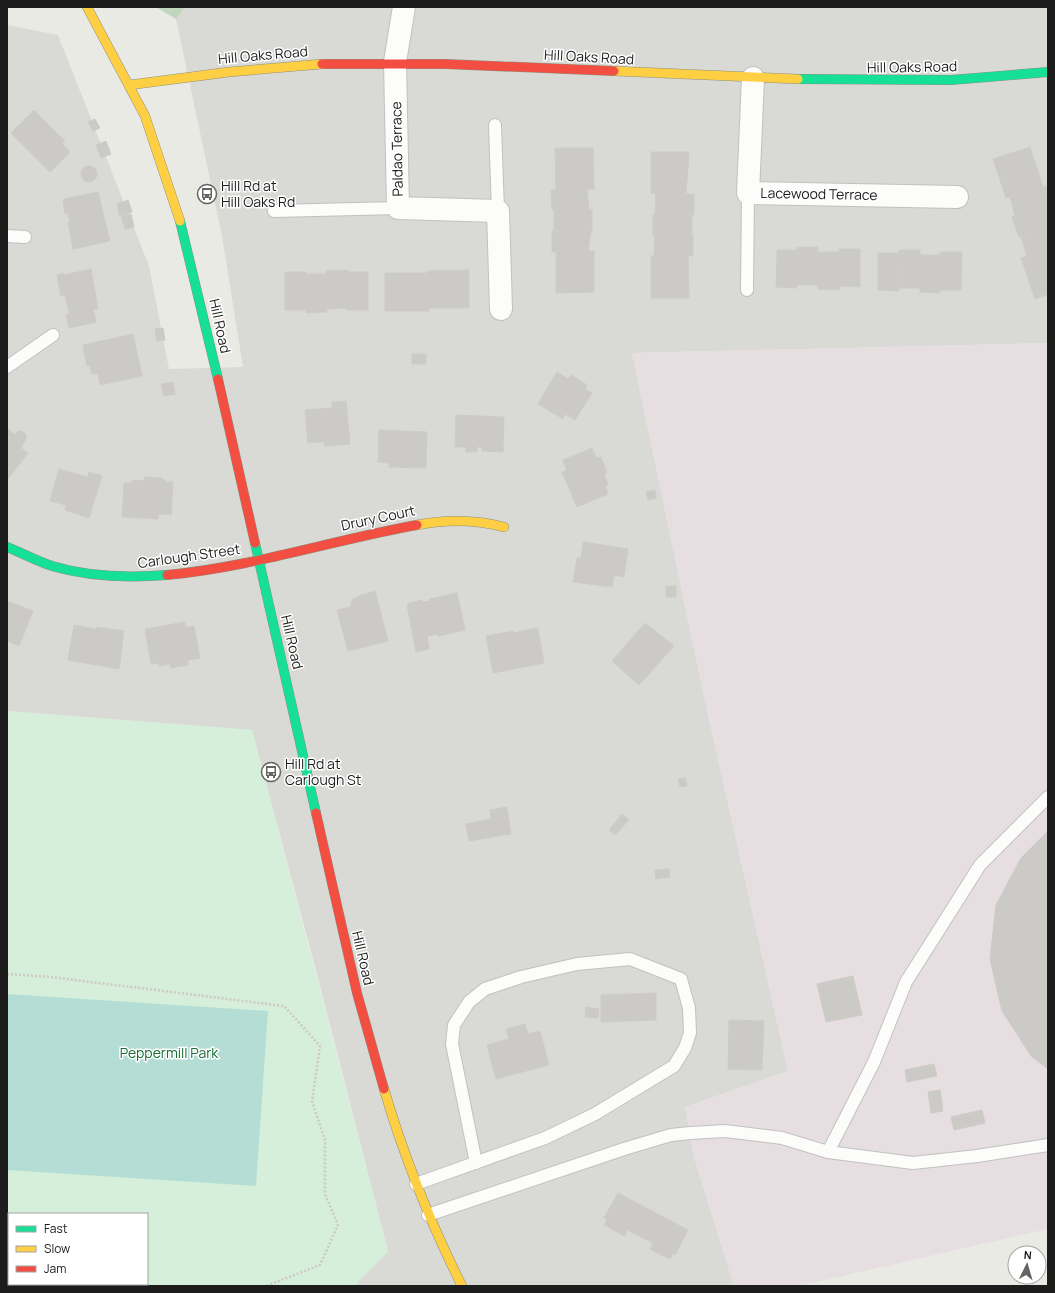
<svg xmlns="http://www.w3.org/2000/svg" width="1055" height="1293" font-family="Manrope,sans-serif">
	<rect width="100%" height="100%" fill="#eaeae5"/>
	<path fill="#d9d9d6" d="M185 7H1048V343L632 353 705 701 788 1071 685 1107 694 1157 734 1286H354L388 1251 317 974 252 730 7 711V25L58 35 149 266 169 369 243 367 222 236 176 19Z"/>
	<path fill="#e7dee1" d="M1048 343V1229L799 1286H734L694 1157 685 1107 788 1071 705 701 632 353Z"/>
	<path fill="#c0d7bd" d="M156 7H185L176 19Z"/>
	<path fill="#d5efdb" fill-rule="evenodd" d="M7 711 252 730 388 1252 354 1286H7ZM9 1214H147V1284H9Z"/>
	<path fill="#b4ded5" d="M7 994 268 1011 256 1186 7 1170Z"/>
	<path fill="#cbcac6" stroke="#cdccc7" d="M34 110 65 141 62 143 70 152 50 172 11 133Z
		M95 119 100 128 93 131 88 122Z
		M106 141 111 154 101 158 96 145Z
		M1030 147 1043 187 1006 198 993 159Z
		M555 148H593L594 189 556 190Z
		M651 152H689L686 194 651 193Z
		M81 174a8 8 0 1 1 16 0a8 8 0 1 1-16 0Z
		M1046 186 1048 194V207L1015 217 1010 196Z
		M587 189 589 210H552L551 190Z
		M98 192 110 241 73 249 68 222H70L68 213 65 214 63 200 64 199Z
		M656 193 694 194V215H655Z
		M128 200 132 212 120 216 117 204Z
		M1048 207V230L1019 237 1012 217Z
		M554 210H592V231H554Z
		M131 214 134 227 125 229 121 216Z
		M692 214V235H653V215Z
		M1048 230V251L1027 257 1021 237Z
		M552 231H591L588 251 552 252Z
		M655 235H693V256H654Z
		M797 247H818V285H797Z
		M839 249H860V287L840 286Z
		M777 250H797V288L776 287Z
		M899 250H920V288H898Z
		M556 251H594V292L556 293Z
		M1048 251V294L1035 299 1021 258Z
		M818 252H839L840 290 818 289Z
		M940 252H962L961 290H940Z
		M878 253H899V291L878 290Z
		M920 255H940V293L920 292Z
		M651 256H688L689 298H651Z
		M91 269 98 309H93L96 322 69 328 66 314H69L65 294 61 296 57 275 63 273 64 275Z
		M348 270 347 308 327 309 326 271Z
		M469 270V308H429L427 271Z
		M285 272H306V310H285Z
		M348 272H368V310H347Z
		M385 273H427L429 311H385Z
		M306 274H326L327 312 306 313Z
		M163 328 165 340 157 341 155 329Z
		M133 334 142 376 100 385 98 373 92 374 90 365 87 366 83 345Z
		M412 354H426V364H412Z
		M557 372 568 379 571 375 587 385 585 389 592 393 575 420 565 414 563 419 538 404Z
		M173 382 175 394 164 396 161 384Z
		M346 401 350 444 324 446V442L308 443 305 410 332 408V402Z
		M456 415 504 417 503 452 482 451V447H477V452H466V447H455Z
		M7 428 15 435 18 431H22L26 434V439L21 448 28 453 7 480Z
		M379 430 427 432 426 468 389 467V463L378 462Z
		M592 448 596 458 601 457 607 473 604 474 608 485 605 486 608 494 577 507 562 472 567 470 563 460Z
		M59 469 88 477 89 472 102 476 89 518 65 510 66 505 50 501Z
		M145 477 161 478 167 482H173L171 515 159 514 158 519 122 517 124 483H132V480L144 481Z
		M655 490 656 498 648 500 646 492Z
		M583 542 628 549 624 577 614 575 612 587 573 582 577 558H581Z
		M666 586H676V597H666Z
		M375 591 388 641 348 651 337 610 350 607 353 599 358 597V596Z
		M457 593 465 630 438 636V634L427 636 429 649 416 652 407 605H409V603L422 600V602L430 601 429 599Z
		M7 601 33 611 19 646 7 641Z
		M185 622V628L194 626 200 658 188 660V665L171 668 170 664 159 666V663L151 664 145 629Z
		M645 623 674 646 639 685 612 661Z
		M74 625 96 629V627L124 631 119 669 68 660Z
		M536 628 538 629 544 663 493 673 486 636 514 631V633Z
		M685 778 687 786 680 787 678 779Z
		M507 807 511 834 469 841 466 824 491 819 490 810Z
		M622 814 629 820 615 835 609 830Z
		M1048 831V1069L1031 1056 1002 1011 990 959 996 905 1021 858Z
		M669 869 670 877 656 879 655 870Z
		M853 976 862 1015 826 1022 817 984Z
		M656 993V1020L601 1022V995Z
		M586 1007 599 1009 598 1018 585 1017Z
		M729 1020 764 1021 762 1070 728 1069Z
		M525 1024 528 1034 540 1031 549 1065 496 1079 487 1045 509 1039 506 1029Z
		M934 1064 937 1076 907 1082 905 1070Z
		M940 1090 943 1111 931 1113 928 1092Z
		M982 1110 985 1123 954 1130 951 1117Z
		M618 1193 688 1230 675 1255 673 1253 670 1259 650 1249 653 1243 627 1230 625 1236 604 1225 607 1220 604 1218Z"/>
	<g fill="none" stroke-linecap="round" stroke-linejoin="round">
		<g stroke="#c1c1bf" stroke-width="14">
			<path id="lane" d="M495 125 498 211
				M274 211 398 208
				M7 236 25 237
				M747 290 748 193
				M7 367 53 335
				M828 1152 874 1062 906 982 980 865 1048 797
				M416 1184 545 1138 595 1114 674 1066 685 1048 690 1033 689 1008 681 979 630 959 577 964 521 977 485 989 469 1002 454 1025 452 1044 476 1163
				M428 1215 624 1149 671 1135 690 1133 725 1131 782 1138 828 1152 913 1163 977 1156 1048 1145"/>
		</g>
		<g stroke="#c1c1bf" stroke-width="24">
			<path id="street" d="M404 7 395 62 398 208 498 211 501 309
				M753 78 748 193 957 197"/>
		</g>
		<g stroke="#8c927f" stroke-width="10">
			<path id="fast" d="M798 79 951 80 1048 72
				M180 221 218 379
				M255 543 316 813
				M7 547C22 553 37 561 52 566 89 577 129 578 167 575"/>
		</g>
		<g stroke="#8c927f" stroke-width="10">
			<path id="slow" d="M87 7 145 116 180 221
				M614 71 798 79
				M129 85 229 72 322 64
				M417 525C447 519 474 519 504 527
				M384 1089C404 1157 430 1222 462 1286"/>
		</g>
		<g stroke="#8c927f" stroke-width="10">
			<path id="jam" d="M322 64H445L614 71
				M218 379 255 543
				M167 575C252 567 333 540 417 525
				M316 813 357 993 384 1089"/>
		</g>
		<path stroke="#d0c8c3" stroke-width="2.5" stroke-dasharray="2 2" stroke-linecap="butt" d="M7 974 51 977 284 1006 320 1046 312 1101 325 1140V1194L338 1225 320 1265 266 1286"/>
		<use href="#lane" stroke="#fcfcfb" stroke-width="12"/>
		<use href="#street" stroke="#fcfcfb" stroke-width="22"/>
		<use href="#fast" stroke="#16e098" stroke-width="9"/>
		<use href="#slow" stroke="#ffcf43" stroke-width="9"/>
		<use href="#jam" stroke="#f24e42" stroke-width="9"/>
	</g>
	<defs>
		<g id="bus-ring" transform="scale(1)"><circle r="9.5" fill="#fff" stroke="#646462" stroke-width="1.5"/><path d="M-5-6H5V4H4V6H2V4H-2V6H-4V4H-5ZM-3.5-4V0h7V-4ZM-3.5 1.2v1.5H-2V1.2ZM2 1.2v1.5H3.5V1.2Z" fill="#646462"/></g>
	</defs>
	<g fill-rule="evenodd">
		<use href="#bus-ring" x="207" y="194"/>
		<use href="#bus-ring" x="271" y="772"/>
	</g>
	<g text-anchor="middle" stroke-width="3" stroke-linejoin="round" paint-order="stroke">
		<g font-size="14" fill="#1c1c1c" stroke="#fff">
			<text transform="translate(263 55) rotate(-5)" y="5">Hill Oaks Road</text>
			<text transform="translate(589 57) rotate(3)" y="5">Hill Oaks Road</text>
			<text transform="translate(912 67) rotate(-1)" y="5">Hill Oaks Road</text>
			<text transform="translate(397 149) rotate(-91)" y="5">Paldao Terrace</text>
			<text transform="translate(819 194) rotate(1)" y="5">Lacewood Terrace</text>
			<text transform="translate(220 326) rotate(78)" y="5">Hill Road</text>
			<text transform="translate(378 518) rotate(-12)" y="5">Drury Court</text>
			<text transform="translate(189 556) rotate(-8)" y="5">Carlough Street</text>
			<text transform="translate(292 642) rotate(77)" y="5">Hill Road</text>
			<text transform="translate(363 958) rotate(77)" y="5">Hill Road</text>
		</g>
		<g font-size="14" fill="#1c1c1c" stroke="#fff" text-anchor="start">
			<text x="221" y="191">Hill Rd at<tspan x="221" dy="16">Hill Oaks Rd</tspan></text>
			<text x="285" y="769">Hill Rd at<tspan x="285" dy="16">Carlough St</tspan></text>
		</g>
		<g font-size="14" fill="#176d32" stroke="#fff">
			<text x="169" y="1058">Peppermill Park</text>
		</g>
	</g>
	<rect width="1055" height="1293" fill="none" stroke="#1c1c1c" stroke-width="16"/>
	<rect x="8" y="1213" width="140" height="72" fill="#ffffff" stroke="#a4a4a4"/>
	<rect x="16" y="1226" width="20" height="6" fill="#16e098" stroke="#a4a4a4"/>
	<text x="44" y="1233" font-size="12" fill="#1c1c1c">Fast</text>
	<rect x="16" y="1246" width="20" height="6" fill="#ffcf43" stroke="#a4a4a4"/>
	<text x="44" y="1253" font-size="12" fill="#1c1c1c">Slow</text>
	<rect x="16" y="1266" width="20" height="6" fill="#f24e42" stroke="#a4a4a4"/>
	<text x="44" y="1273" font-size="12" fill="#1c1c1c">Jam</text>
	<g transform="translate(1027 1265) rotate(5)"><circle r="19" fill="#ffffff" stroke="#a4a4a4"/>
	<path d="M0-3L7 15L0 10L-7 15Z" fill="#646462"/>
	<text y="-6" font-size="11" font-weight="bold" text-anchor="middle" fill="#1c1c1c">N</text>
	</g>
</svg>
